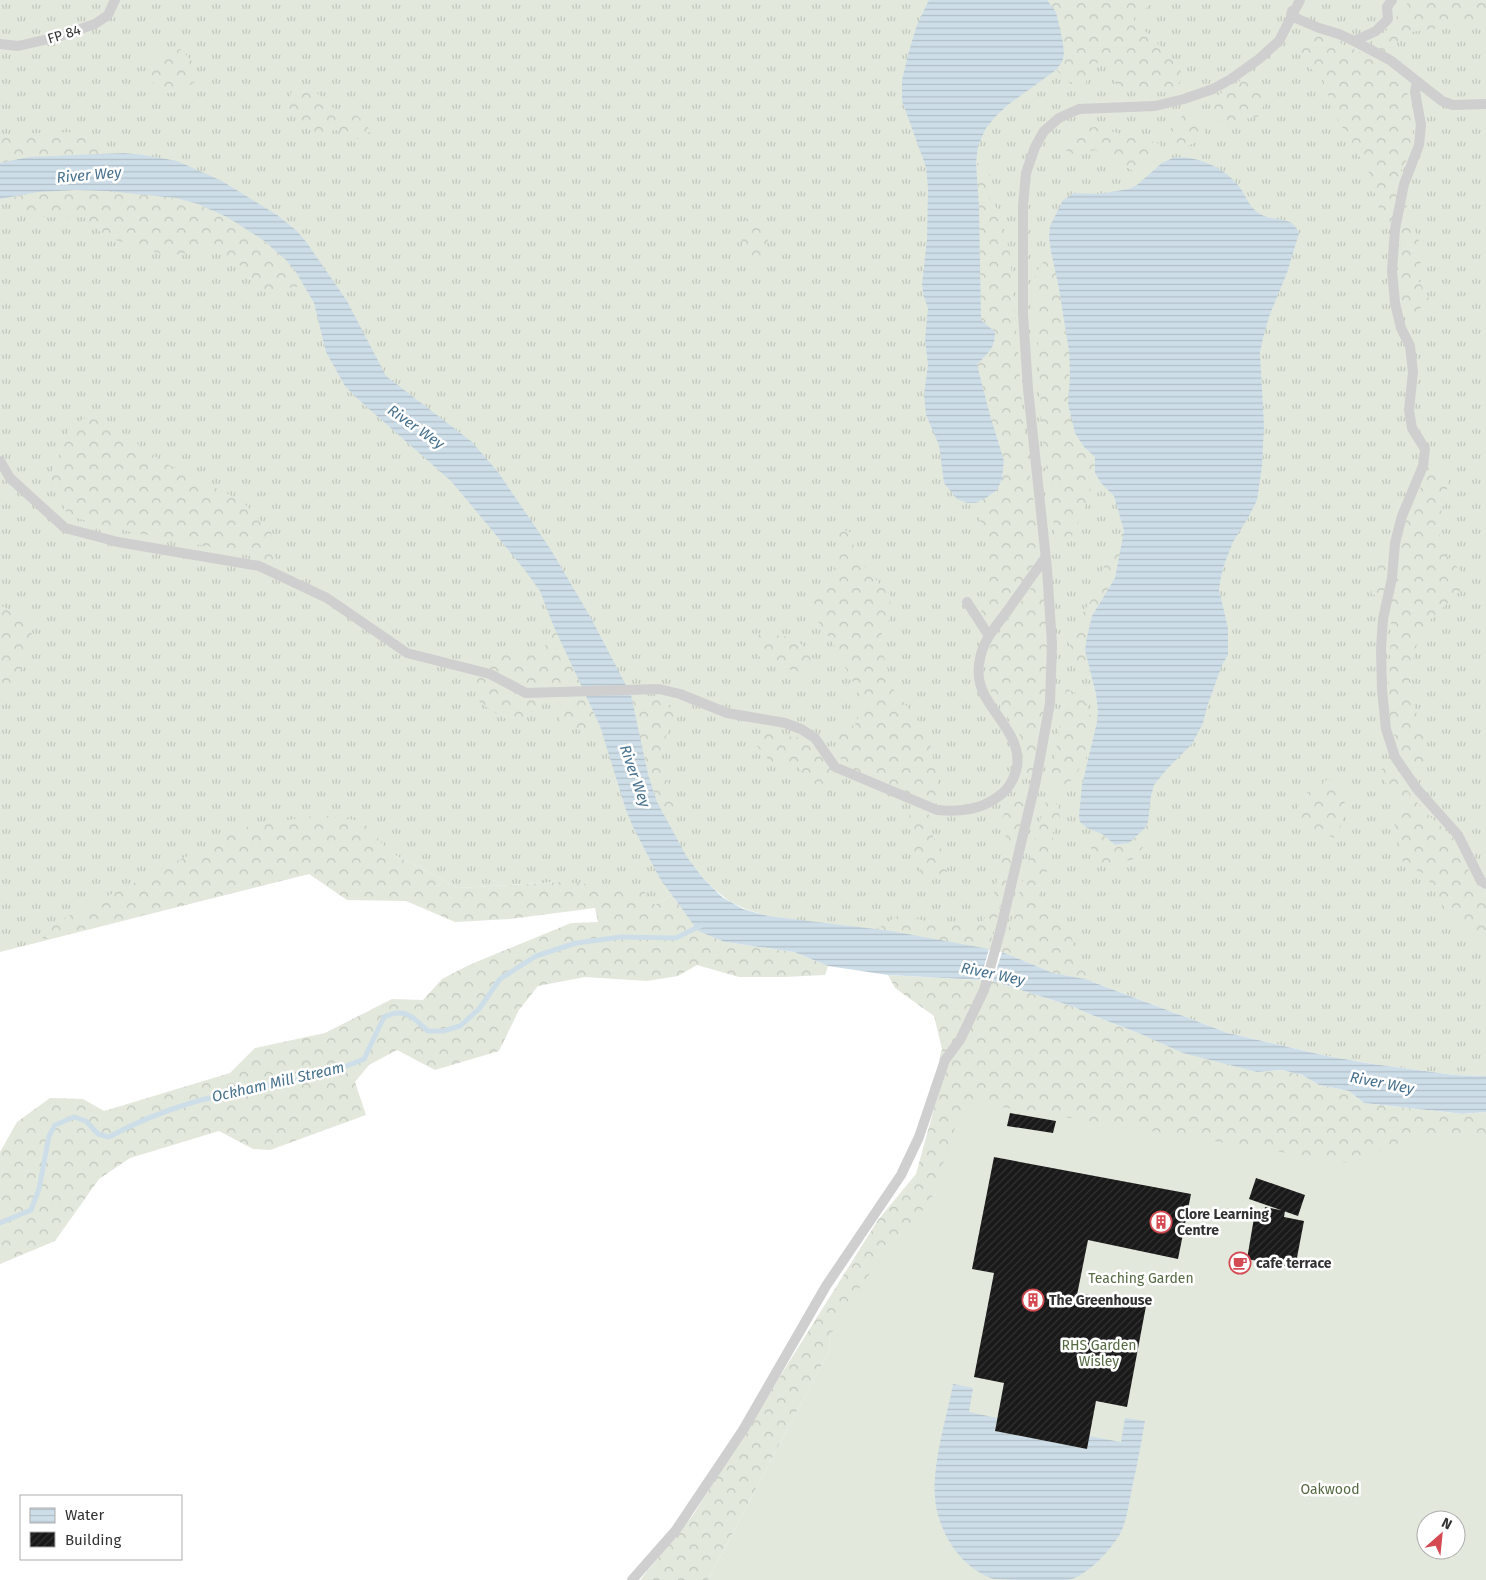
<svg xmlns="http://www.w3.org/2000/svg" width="1486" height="1580" font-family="'Fira Sans',sans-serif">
	<defs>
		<pattern id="grass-tufts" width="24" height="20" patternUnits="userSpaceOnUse" patternTransform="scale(1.25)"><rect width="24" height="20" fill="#e2e8dc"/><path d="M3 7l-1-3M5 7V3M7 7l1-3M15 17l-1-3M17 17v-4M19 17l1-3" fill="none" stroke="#c2c7bd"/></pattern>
		<pattern id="forest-crowns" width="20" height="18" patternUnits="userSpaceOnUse" patternTransform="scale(1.25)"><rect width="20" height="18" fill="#e2e8dc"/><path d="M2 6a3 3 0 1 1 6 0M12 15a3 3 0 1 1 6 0" fill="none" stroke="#c2c7bd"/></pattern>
		<pattern id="water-rules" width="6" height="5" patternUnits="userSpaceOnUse" patternTransform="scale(1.25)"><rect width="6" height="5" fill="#cedee8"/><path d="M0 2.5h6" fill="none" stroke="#b1bfc7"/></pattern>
		<pattern id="building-hatch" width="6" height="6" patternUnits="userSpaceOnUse" patternTransform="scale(1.25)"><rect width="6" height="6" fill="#191919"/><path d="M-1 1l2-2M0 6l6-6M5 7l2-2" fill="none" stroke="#323232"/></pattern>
	</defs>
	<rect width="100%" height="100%" fill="#fff"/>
	<path fill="url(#grass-tufts)" d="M0 0H1486V1076L1455 1075 1373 1064 1327 1056 1228 1033 1085 979 1053 973 1002 952 933 940 768 916C735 907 726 901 702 877L655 905 560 882 458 888 391 853 0 952Z"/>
	<path fill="url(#forest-crowns)" d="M1047 0H1156L1133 19 1181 67 1180 82 1167 92 1121 89 1104 63H1093L1085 85 1071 84 1056 70 1062 62 1056 12Z
		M1411 0H1486V21L1404 33 1388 53 1373 45V41L1387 30 1403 8Z
		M1315 32 1371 57 1401 76 1410 101 1413 127 1411 152 1397 178 1424 256 1415 274 1429 299 1417 312 1404 310 1397 283 1401 235 1382 221 1371 176 1335 115 1322 77 1307 66 1297 49 1305 35Z
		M181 49 196 66 195 82 179 91 161 94 146 73 150 54Z
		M1246 77 1265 95 1261 116 1240 120 1231 126 1216 120 1209 101Z
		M309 86 335 109 358 116 371 131 359 139 336 130 314 134 288 107 292 90Z
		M1189 110 1201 114 1206 137 1184 148 1171 142V126Z
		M1095 127 1160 144 1162 153 1154 161 1135 172 1095 150 1075 155 1064 149 1069 132Z
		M75 132 99 148 101 154 29 157 0 163V138L15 134Z
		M976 163 990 168V202L1000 211 1010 253 1025 441 1041 555 997 617 988 624 980 617 989 583 985 536 975 503C1019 483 1001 452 990 418 985 400 982 383 977 365 987 353 995 350 995 332L981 321 979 206Z
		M76 190C100 191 124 193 148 195 158 196 169 196 178 199 227 211 278 242 304 286L261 291 242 267 215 248 168 256 106 237 84 217H24L9 198 38 192Z
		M749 214 761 215 769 233 764 264 758 267 744 256 740 231Z
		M1051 251C1059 283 1065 316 1069 350 1073 396 1056 420 1095 457 1094 492 1084 509 1070 540L1056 542 1042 434 1035 274Z
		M94 413 163 462 242 501 271 532 277 566 242 553 127 531 68 516 50 477 71 426Z
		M1431 464 1450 476 1438 525 1443 552 1461 571 1462 589 1431 619 1414 651 1410 697 1425 734 1428 758 1411 773 1398 752 1388 706 1392 604 1371 593 1381 555 1400 544 1406 520Z
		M840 529 853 533 854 556 890 595 891 616 879 639 893 689 928 733 940 792 932 803 844 767 837 749V731L855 725 864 704 835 647 809 607 835 567Z
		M1124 531 1115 578 1092 616 1087 637 1085 650 1093 682 1072 666 1069 633 1092 599 1110 551Z
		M1031 588 1043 589 1048 640 1045 702 1033 773H1025L1020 736 990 690 985 672 991 644Z
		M0 605 32 621 31 648 16 679 0 696Z
		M554 627 600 726 588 734 560 722V707L565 686 545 688 533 715 509 721 480 703 475 681 492 656 543 651Z
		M760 633 796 638 817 663 810 673C794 670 770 669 758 655 756 653 755 648 754 644Z
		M1066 688 1084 699 1092 719 1087 756 1075 776 1064 789 1049 782 1054 763Z
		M631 695 661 697 676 715C671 726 661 744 661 756 661 765 673 796 677 805L666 819C646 781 640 737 631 695Z
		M762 733 801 738 822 756 840 782 828 794 810 783 794 762 784 761 775 767 757 746Z
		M1387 765 1425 812 1455 839 1472 878 1486 890V942L1451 920 1426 875 1403 863 1394 823 1400 802 1378 772Z
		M1328 779 1346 791 1342 824 1334 838 1308 828 1294 815 1305 795Z
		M1014 796 1027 800 989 949 877 929 899 915 949 926 983 921 991 907 1006 838 1002 818Z
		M1046 801 1058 805 1060 818 1053 833 1052 854 1038 901 1058 910 1068 924 1077 958 1083 960 1090 969 1085 979 1053 973 1002 952Z
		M911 810 930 815 933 837 946 856 947 872 938 879 922 875 914 856 915 840 908 821Z
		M319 815 362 821 391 853 458 888 560 882 641 888 655 905 672 895 699 931 725 942 794 952 828 966 825 975 784 977H739L697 965 678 976 647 981 585 977 538 986 519 1010 499 1051 435 1070 397 1050 369 1065 355 1082 366 1115 270 1150 253 1149 219 1131 130 1158 99 1179 55 1241 0 1264V1152L17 1122 50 1098 83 1099 104 1111 230 1073 255 1048 325 1033 392 999 423 1000 442 979 469 965 571 923 598 922 595 908 510 919 455 922 406 901 347 900 309 874 42 940 47 927 167 866 249 826Z
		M1148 822 1154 827 1149 840 1132 860 1099 864 1089 844 1092 831 1104 835 1116 845C1131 842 1140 836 1148 822Z
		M888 975 993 981 1074 1007 1084 1012 1143 1035 1257 1072 1282 1070 1302 1075 1319 1085 1349 1091 1364 1103 1463 1114 1486 1112V1153L1466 1174 943 1190 829 1337 830 1350C788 1426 749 1503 708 1580H640L693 1515 878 1220 916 1174 938 1094 947 1067 939 1060 942 1049 934 1016 895 988Z"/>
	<path fill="#e2e8dc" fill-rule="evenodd" d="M964 1101 1349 1163 1419 1135 1486 1133V1580H708C749 1503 788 1426 830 1350L829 1337 864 1281 931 1200ZM1426 1520H1456V1550H1426Z"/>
	<path fill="url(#water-rules)" d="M929 0H1047L1056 12 1059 25 1063 43 1064 55 1062 62 1056 70 1009 104 996 116 986 128 978 146 976 163 979 206 981 320 995 332C995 350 987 353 977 365L990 415 1004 461 1002 479 997 490 986 498 975 503H967L957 499 944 483 939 445 926 415 924 394 928 365 925 339 928 308 924 297 922 285 927 239 928 188 926 167 902 101V80L909 51 917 25Z
		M124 153 144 155 177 161 222 181 277 215 297 231 307 243 347 301 386 376 472 442 498 472 551 550 591 618 631 695 648 774 657 802 687 857 702 877 722 897 743 909 768 916 891 931 989 949 980 980 888 975 828 966 794 952 725 942 698 931 659 877 633 827 626 810 600 726 554 627 540 591 524 569 452 482 359 400 345 386 326 352 314 303 296 272 286 260 263 240 227 217 198 204 176 198 107 191 76 190 38 192 0 199V163L29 157Z
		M1175 157C1197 156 1223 167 1237 184 1246 194 1248 207 1260 214 1275 223 1291 214 1299 233L1287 273 1270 314 1263 338 1260 353 1264 425 1262 467 1257 500 1248 518 1233 542 1224 565 1221 577 1219 590 1228 628V655L1222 665 1207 707 1203 723 1192 744 1167 769 1154 785 1151 796 1148 822 1145 828 1129 843 1115 845 1104 835 1087 828 1080 822 1079 816 1082 785 1097 722 1098 711 1096 694 1085 650 1087 637 1092 616 1115 578 1124 531 1114 496 1101 483 1095 473V457L1084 447 1075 433 1068 404 1070 374 1069 351 1059 289 1051 251 1049 238 1050 226 1063 200 1074 193 1098 194 1129 189 1137 185 1162 163Z
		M1002 952 1053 973 1085 979 1228 1033 1327 1056 1373 1064 1455 1075 1486 1076V1112L1463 1114 1364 1103 1349 1091 1319 1085 1302 1075 1282 1070 1257 1072 1183 1053 1143 1035 1084 1012 1074 1007 993 981Z
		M953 1384 973 1388 969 1412 997 1418 995 1431 1087 1449 1089 1436 1121 1442 1125 1418 1145 1421C1141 1444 1137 1466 1132 1488 1129 1503 1127 1519 1121 1532 1113 1548 1086 1577 1068 1580 1055 1580 1040 1580 1027 1580 1017 1580 1002 1580 993 1579 964 1568 946 1543 938 1515 927 1478 946 1422 953 1384Z"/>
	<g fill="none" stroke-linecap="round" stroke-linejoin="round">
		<path stroke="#cedee8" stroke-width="5" d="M0 1223 31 1210 39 1189 49 1136 55 1125 74 1117 86 1121 98 1134 109 1137C136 1122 164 1111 194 1102 250 1086 310 1083 364 1059L384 1017C406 1007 412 1017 428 1031H443L460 1026 479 1009 500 979 536 956 576 943 621 937 676 938 702 925"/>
	</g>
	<path fill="url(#building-hatch)" d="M1010 1113 1056 1121 1053 1133 1007 1126Z
		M994 1157 1191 1194 1178 1259 1088 1240 1075 1305 1082 1307 1084 1294 1146 1306 1127 1407 1096 1401 1087 1449 995 1431 1004 1383 974 1377 994 1273 972 1269Z
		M1256 1178 1305 1195 1298 1216 1249 1199Z
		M1265 1207 1285 1211 1284 1217 1304 1221 1295 1268 1247 1259 1255 1212 1264 1214Z"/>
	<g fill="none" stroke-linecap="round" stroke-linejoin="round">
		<path stroke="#cfcfcf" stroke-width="10" d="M1292 11 1291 16 1319 28 1339 34 1354 41 1376 31 1388 19 1387 7 1392 0
			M1354 41 1390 60 1442 101 1453 105 1486 104
			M0 44 18 46 57 37 95 24 108 15 115 0
			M1417 81 1415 92 1421 125 1419 145 1404 184 1395 229 1392 271 1395 303 1401 328 1410 346 1413 372 1409 410 1412 428 1425 449 1423 466 1402 516 1395 543 1392 578 1383 619 1381 649 1382 690 1386 729 1395 757 1417 789 1458 835 1481 881 1486 884
			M0 461 10 478 65 528 118 542 259 566 327 598 407 653 490 674 526 693 659 689 680 694 727 713 785 723 801 729 815 738 835 767 937 810C960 812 981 810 999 796 1008 790 1013 781 1016 771 1024 742 998 720 985 696 979 685 977 671 980 659 983 640 997 625 1008 610 1021 592 1033 574 1046 557
			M967 602 989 636
			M632 1580 676 1530 743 1430 826 1286 901 1175 919 1137 945 1060 960 1040 984 990 1000 932 1036 780 1050 703 1052 644 1047 569 1028 389 1023 314V206L1026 173 1035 147 1044 131 1059 118 1079 109 1155 106 1184 99 1213 89 1231 79 1259 59 1279 41 1300 0"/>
	</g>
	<defs>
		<g id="building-ring" transform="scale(1.125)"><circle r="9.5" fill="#fff" stroke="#d44952" stroke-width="1.5"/><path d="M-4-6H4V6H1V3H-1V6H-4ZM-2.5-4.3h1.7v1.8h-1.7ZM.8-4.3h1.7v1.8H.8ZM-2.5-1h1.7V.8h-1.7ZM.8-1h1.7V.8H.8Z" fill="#d44952"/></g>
		<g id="cafe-ring" transform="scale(1.125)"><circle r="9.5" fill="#fff" stroke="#d44952" stroke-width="1.5"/><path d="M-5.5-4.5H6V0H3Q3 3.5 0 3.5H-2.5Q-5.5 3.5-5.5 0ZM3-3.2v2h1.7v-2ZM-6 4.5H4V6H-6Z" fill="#d44952"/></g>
	</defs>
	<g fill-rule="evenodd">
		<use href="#building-ring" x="1161" y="1222"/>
		<use href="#cafe-ring" x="1240" y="1263"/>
		<use href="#building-ring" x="1033" y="1300"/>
	</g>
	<g text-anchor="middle" stroke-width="5" stroke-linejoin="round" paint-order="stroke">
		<g font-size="14" fill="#323232" stroke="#fff">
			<text transform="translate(64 34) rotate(-17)" y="5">FP 84</text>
		</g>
		<g font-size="14" font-weight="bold" fill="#323232" stroke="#fff" text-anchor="start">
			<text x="1177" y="1219">Clore Learning<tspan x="1177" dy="16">Centre</tspan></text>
			<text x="1256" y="1268">cafe terrace</text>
			<text x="1049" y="1305">The Greenhouse</text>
		</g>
		<g font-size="14" fill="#556a43" stroke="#fff">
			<text x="1141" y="1283">Teaching Garden</text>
			<text x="1099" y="1350">RHS Garden<tspan x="1099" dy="16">Wisley</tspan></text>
			<text x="1330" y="1494">Oakwood</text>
		</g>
		<g font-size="15" font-style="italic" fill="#47718d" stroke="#fff">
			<text transform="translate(89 175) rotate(-5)" y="5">River Wey</text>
			<text transform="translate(416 427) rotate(35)" y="5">River Wey</text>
			<text transform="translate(635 776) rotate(71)" y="5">River Wey</text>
			<text transform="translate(993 974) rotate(12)" y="5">River Wey</text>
			<text transform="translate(278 1082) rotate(-13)" y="5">Ockham Mill Stream</text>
			<text transform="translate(1382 1083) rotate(11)" y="5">River Wey</text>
		</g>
	</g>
	<rect x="20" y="1495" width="162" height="65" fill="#ffffff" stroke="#adadad"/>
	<rect x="30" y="1508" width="25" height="15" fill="url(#water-rules)" stroke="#adadad"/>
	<text x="65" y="1520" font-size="15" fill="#323232">Water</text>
	<rect x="30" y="1532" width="25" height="15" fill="url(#building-hatch)" stroke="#adadad"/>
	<text x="65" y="1545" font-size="15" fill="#323232">Building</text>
	<g transform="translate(1441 1535) rotate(27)"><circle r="24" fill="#ffffff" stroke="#adadad"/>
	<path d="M0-4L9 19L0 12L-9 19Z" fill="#d44952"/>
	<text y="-8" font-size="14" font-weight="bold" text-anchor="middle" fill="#323232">N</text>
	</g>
</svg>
